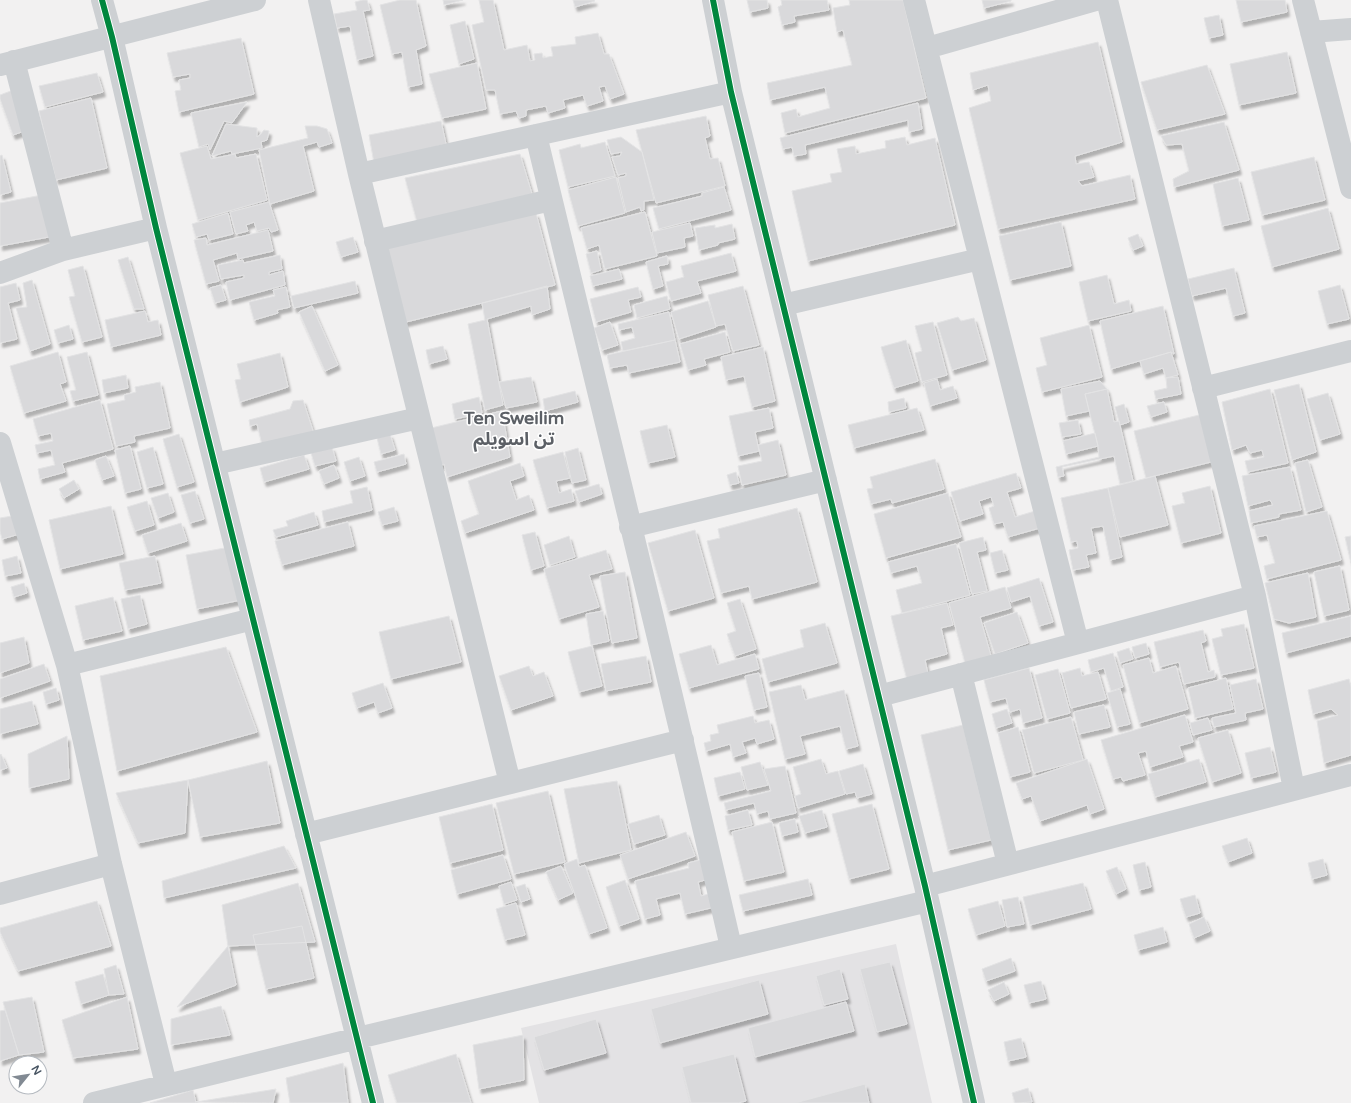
<svg xmlns="http://www.w3.org/2000/svg" width="1351" height="1103" font-family="'Varela Round','Noto Sans Arabic',sans-serif">
	<defs>
		<filter id="shadow"><feDropShadow dx="2.5" dy="4.5" stdDeviation="1" flood-color="#0004"/></filter>
	</defs>
	<rect width="100%" height="100%" fill="#f2f1f1"/>
	<path fill="#e3e2e4" d="M896 944 932 1103H539L521 1028Z"/>
	<path fill="#d9d9db" stroke="#e3e3e4" filter="url(#shadow)" d="M363 0H367L370 10 363 11 373 56 357 60 350 26 337 28 334 14 357 10 355 2Z
		M400 0H416L426 46 416 50 422 84 408 87 402 52 392 54 380 5Z
		M443 0H463L444 5Z
		M479 0H493L504 50 527 45 530 61 535 60 534 54 542 53 543 58 553 56 551 47 576 44 575 37 598 33 604 54H609L624 94 610 99 605 86 599 87 603 101 587 106 583 95 563 100 565 108 548 113 546 106 526 110V116L519 118 516 111 500 114 495 90H486L472 25 484 22Z
		M573 0H594L595 1 575 7Z
		M747 0H767L768 8 750 12Z
		M781 0H827L829 10 794 16 795 22 782 25 778 7 782 5Z
		M849 0H903L926 98 785 133 781 113 796 109 798 117 830 108 825 87 770 100 767 83 852 65 843 30 837 32 833 8 850 5Z
		M982 0H1011V1L984 8Z
		M1236 0H1285L1287 12 1241 22Z
		M1219 15 1223 35 1209 38 1204 18Z
		M465 21 474 59 459 64 450 25Z
		M241 38 254 94 179 112 175 91 181 90 179 80 190 78V74L173 77 167 53Z
		M1098 42 1122 142 1075 156 1076 164 1089 162 1094 177 1078 181 1082 186 1130 175 1135 199 998 229 969 108 991 101 988 85 973 90 970 73Z
		M1287 52 1296 93 1239 105 1230 64Z
		M477 63 486 109 442 118 429 74Z
		M1207 65 1225 114 1157 130 1141 82Z
		M97 73 103 92 45 107 39 86Z
		M16 89 30 129 13 135 0 99V95Z
		M91 98 107 168 56 180 39 111Z
		M247 102 232 123 224 121 210 150 208 144 199 147 191 113Z
		M918 103 922 129 909 132 908 120 805 145 806 154 794 156 792 147 783 149 780 138Z
		M706 116 710 136 705 138 710 159 718 158 725 186 656 203 636 130Z
		M441 121 446 144 374 163 369 135Z
		M1224 122 1239 170 1174 187 1173 179 1189 171 1182 144 1166 145 1161 136Z
		M226 124 257 128V137L260 135 264 130 269 131 267 140 261 142 262 148 232 154 231 151 212 156Z
		M305 126H317L327 129 332 143 319 147 317 142 303 146 314 191 270 204 259 150 308 138Z
		M621 137 642 152 654 200 644 201V210L641 211 640 207 626 212 618 178 626 176V173L618 175 612 157 620 156 622 152 611 154 607 140Z
		M905 137 907 145 935 138 955 225 808 261 792 191 832 182 830 174 842 172 837 149 855 146 856 154 886 148 885 141Z
		M605 142 615 176 568 187 559 150 580 144 581 148Z
		M207 146 211 159 235 154 236 158 256 154 267 200 198 220 180 153Z
		M520 154 532 194 417 222 405 178Z
		M2 155 11 192 0 195V156Z
		M1314 157 1325 200 1262 215 1251 172Z
		M616 177 625 213 578 226 568 190Z
		M1238 178 1249 220 1222 226 1213 184Z
		M724 187 731 210 659 229 653 208 702 196V193Z
		M42 195 49 237 0 246V203Z
		M269 202 278 230 271 232 269 228 257 231 254 222 246 225 248 231 236 234 230 212Z
		M1328 208 1339 249 1272 267 1261 226Z
		M645 212 657 256 605 269 599 245 587 249 581 228Z
		M228 213 233 234 209 240 207 234 196 237 192 224Z
		M536 213 555 285 402 323 383 249Z
		M1061 222 1071 266 1010 280 999 236Z
		M690 223 693 236 684 238 685 247 657 253 652 232Z
		M732 224 735 239 718 243V245L699 250 695 228 715 225V228Z
		M268 230 273 251 238 259 237 253 213 260 219 281 206 284 194 240 206 238 207 245Z
		M1138 234 1143 246 1133 250 1128 238Z
		M353 237 358 252 341 257 336 242Z
		M597 251 601 270 591 273 586 254Z
		M731 253 736 271 697 281 701 293 671 301 666 282 684 277 681 266Z
		M280 255 282 269 269 272V275L283 271 285 285 230 300 226 282 244 278V275L221 279 218 265 243 260 244 263Z
		M667 256 668 264 658 266 663 286 653 289 646 262Z
		M128 257 144 309H134L118 260Z
		M83 266 102 337 82 342 69 297 75 296 68 270Z
		M1234 268 1245 313 1233 316 1226 288 1192 296 1188 279Z
		M619 269 622 279 593 286 590 276Z
		M1107 275 1114 304 1129 300 1131 311 1088 321 1079 282Z
		M32 280 50 344 30 351 16 308 27 307 23 283Z
		M355 281 358 293 294 308 291 296Z
		M16 283 20 300 8 303 17 339 0 343V287Z
		M221 285 226 300 215 303 210 288Z
		M1340 285 1349 319 1327 324 1318 291Z
		M547 286 550 309 532 315 531 306 487 319 503 405 485 410 468 324 485 320 482 303Z
		M743 286 759 345 733 351 725 324 716 326 708 295Z
		M286 287 290 307 277 310 278 313 254 320 249 302 275 296 273 290Z
		M638 287 641 297 628 300 631 312 596 322 590 299Z
		M667 296 670 309 637 318 634 305Z
		M708 301 716 327 679 339 671 312Z
		M312 306 338 365 325 371 299 312Z
		M1163 306 1174 354 1171 352 1111 369 1100 321Z
		M145 311 148 322 158 320 161 335 111 347 105 320Z
		M669 312 675 340 623 351 621 342 635 338 632 327 619 330 618 324Z
		M958 317 961 321 974 318 986 360 952 370 937 323Z
		M610 322 618 345 602 350 594 328Z
		M933 322 947 375 922 382 915 353 922 351 915 326Z
		M69 325 73 339 58 343 54 330Z
		M1089 325 1102 377 1042 392 1036 368 1047 365 1040 338Z
		M725 332 730 352 704 359 706 365 688 370 680 344Z
		M675 340 680 362 629 373 627 365 610 368 607 355Z
		M906 340 918 381 894 388 881 347Z
		M443 346 447 359 429 364 426 350Z
		M763 347 775 401 752 407 744 376 726 380 721 357Z
		M58 352 66 382 60 384 66 401 24 413 10 366Z
		M87 352 98 395 73 401 70 391 76 390 67 357Z
		M1171 352 1178 375 1166 378 1163 368 1144 374 1140 361Z
		M280 353 288 387 240 402 235 380 241 379 237 364Z
		M126 375 128 388 104 393 102 380Z
		M531 377 537 402 506 408 499 382Z
		M1178 377 1181 394 1156 399 1154 391 1167 388 1166 378Z
		M937 379 940 390 953 386 957 398 930 406 924 383Z
		M1100 381 1107 389 1085 394 1089 411 1066 416 1061 389Z
		M160 382 170 428 134 436 135 442 116 446 107 404 125 400 124 395 136 392 135 387Z
		M1299 384 1316 452 1292 460 1274 390Z
		M1107 389 1114 422 1119 421 1133 481 1120 484 1114 456 1062 467 1064 476 1058 477 1056 467 1099 457 1098 446 1085 394Z
		M1270 389 1288 463 1248 472 1245 461 1264 457 1262 450 1250 453 1246 445 1232 450 1222 402Z
		M575 391 578 402 545 411 543 399Z
		M1328 393 1340 434 1320 440 1307 399Z
		M479 397 482 413 455 419 452 404Z
		M904 398 906 408 889 412 888 402Z
		M100 400 113 449 62 463 65 472 40 479 38 469 55 465 51 450 37 453 35 445 53 441 51 433 38 436 33 419Z
		M303 400 314 434 263 449 257 424 250 426 249 420 290 409 293 401Z
		M1164 402 1167 412 1151 417 1147 406Z
		M1124 404 1129 422 1120 425 1115 407Z
		M769 408 773 428 755 432 759 451 738 456 729 416Z
		M917 408 924 430 854 448 848 425Z
		M502 411 510 457 447 477 444 464 437 467 427 429Z
		M1203 414 1215 461 1146 478 1134 431Z
		M1078 420 1081 434 1062 437 1059 423Z
		M667 425 675 457 648 463 640 431Z
		M1095 433 1098 446 1066 454 1063 441Z
		M179 434 194 482 177 487 163 439Z
		M390 434 395 450 381 454 377 438Z
		M778 440 786 475 742 485 738 466 762 461 758 445Z
		M130 446 141 489 125 493 115 450Z
		M153 447 163 484 147 488 137 452Z
		M332 447 336 461 315 466 311 453Z
		M578 448 586 480 572 483 565 452Z
		M563 452 570 478 556 481 559 493 571 489 574 501 547 508 533 460Z
		M404 454 406 464 377 472 374 462Z
		M304 455 309 469 264 482 260 468Z
		M106 456 114 476 102 480 95 460Z
		M359 457 365 476 350 481 344 462Z
		M935 459 944 489 892 503 891 499 871 504 867 489 873 488 870 477Z
		M1308 460 1322 507 1306 512 1295 463Z
		M520 463 524 476 510 481 516 500 529 495 534 510 465 533 461 521 479 514 468 481Z
		M334 465 339 478 324 484 319 471Z
		M1290 467 1301 510 1279 514V517L1251 523 1249 511 1273 505 1270 500 1248 506 1242 476Z
		M736 472 739 483 730 485 727 475Z
		M1016 473 1021 488 1007 492 1015 517 1035 511 1040 528 1008 537 1003 522 994 524 989 508 994 506 991 497 979 501 983 514 960 521 951 492Z
		M1155 476 1168 525 1120 537 1108 488Z
		M74 480 79 489 64 498 59 489Z
		M599 484 602 494 579 502 575 491Z
		M1210 486 1221 533 1181 543 1172 506 1185 503 1182 493Z
		M367 487 372 510 324 522 322 511 353 503 350 491Z
		M1108 488 1122 557 1110 560 1103 526 1091 528 1096 553 1086 555 1089 567 1073 570 1069 550 1078 548 1077 541 1071 542 1061 498Z
		M195 491 204 519 190 523 181 495Z
		M168 493 174 512 158 518 151 498Z
		M948 493 961 537 886 558 874 514Z
		M147 501 154 525 135 531 127 507Z
		M111 506 123 554 60 569 49 520Z
		M394 507 398 521 382 525 378 512Z
		M797 508 817 582 752 599 749 586 721 593 707 541 720 538 718 529Z
		M1327 511 1341 560 1267 579 1264 566 1275 563 1267 535 1257 537 1254 526Z
		M314 512 318 525 276 537 273 530 288 526 286 521Z
		M18 515 23 533 2 539 0 531V518Z
		M348 522 354 546 282 565 275 541Z
		M181 523 187 541 148 553 142 535Z
		M695 530 714 598 668 611 648 543Z
		M535 532 544 566 531 570 522 535Z
		M569 536 575 557 550 565 544 545Z
		M1351 536V563L1345 537Z
		M983 537 986 550 977 552 987 591 972 594 959 543Z
		M956 544 970 595 902 613 896 590 922 583 917 566 891 573 888 562Z
		M230 547 241 600 197 609 186 555Z
		M606 550 612 569 589 575 599 607 559 619 544 569Z
		M1002 550 1008 570 995 573 990 553Z
		M17 556 21 573 5 576 2 560Z
		M155 556 161 583 125 590 119 563Z
		M1340 566 1349 610 1324 616 1314 572Z
		M625 572 637 638 612 643 600 576Z
		M1308 573 1316 617 1289 623 1274 619 1265 583Z
		M1039 578 1053 622 1039 626 1030 596 1011 602 1007 588Z
		M24 583 27 593 14 597 11 587Z
		M1005 587 1011 608 980 617 991 656 965 663 949 603Z
		M140 595 147 624 128 629 121 599Z
		M113 597 122 631 83 640 75 606Z
		M740 599 756 649 735 656 727 634 736 631 727 603Z
		M947 603 953 625 941 628 947 654 925 660 929 679 908 684 891 616Z
		M603 611 609 641 591 645 586 614Z
		M1017 612 1028 643 995 654 984 623Z
		M449 616 461 662 391 679 379 632Z
		M1351 616V636L1286 653 1282 633Z
		M825 623 837 663 768 682 762 659 804 647 800 630Z
		M1244 624 1254 668 1221 675 1212 639 1223 636 1221 629Z
		M1203 630 1206 641 1201 643 1208 672 1214 670 1215 677 1184 684 1179 662 1160 667 1154 642Z
		M24 637 29 663 0 673V643Z
		M1146 643 1149 654 1135 658 1132 647Z
		M711 645 717 665 755 654 759 669 689 688 679 654Z
		M592 646 602 686 579 692 568 652Z
		M226 647 257 732 117 771 100 676Z
		M1129 648 1133 659 1120 663 1117 652Z
		M1113 653 1123 687 1111 691 1104 668 1091 672 1088 660Z
		M646 656 651 682 606 691 601 664Z
		M1149 658 1153 673 1176 666 1188 709 1139 723 1123 665Z
		M44 664 50 681 0 698V679Z
		M529 666 533 676 544 672 553 696 511 710 499 676Z
		M1029 668 1042 718 1023 723 1020 709 1010 712 1006 698 990 702 984 680Z
		M1080 668 1082 676 1098 672 1106 699 1071 708 1062 673Z
		M1058 669 1070 713 1047 719 1035 675Z
		M759 673 767 707 754 710 745 676Z
		M1226 678 1233 709 1195 718 1188 688Z
		M1256 679 1263 709 1245 713 1246 720 1214 727 1212 718 1236 713 1230 685Z
		M1349 679 1351 687V755L1324 763 1317 721 1338 715 1331 709 1313 714 1308 690Z
		M383 683 392 708 378 713 374 702 357 708 352 693Z
		M801 685 805 700 844 690 858 746 846 749 840 726 800 736 805 754 785 759 769 692Z
		M56 688 59 700 46 704 43 692Z
		M1120 689 1130 724 1117 727 1107 693Z
		M32 701 38 724 0 734V709Z
		M1104 705 1110 727 1079 734 1074 712Z
		M1007 709 1012 723 996 728 992 714Z
		M1185 715 1193 742 1179 746 1183 757 1150 767 1146 751 1138 753 1145 775 1123 781 1121 777 1113 779 1101 740Z
		M753 716 755 723 769 720 774 739 757 744 755 738 742 742 746 753 733 757 730 744 706 751 704 743 711 741 710 735 719 733 717 725Z
		M1071 717 1083 760 1034 773 1022 730Z
		M1208 718 1212 730 1193 735 1190 723Z
		M963 725 991 840 948 850 921 735Z
		M1018 727 1030 772 1010 777 998 733Z
		M1228 730 1241 773 1212 782 1198 738Z
		M67 736 69 779 29 788 28 754Z
		M1270 747 1276 772 1251 778 1245 753Z
		M1 754 7 768 0 770V755Z
		M821 759 826 774 838 771 845 794 798 808 795 796 801 794 793 767Z
		M1087 759 1104 809 1090 814 1087 805 1040 821 1031 796 1022 799 1016 783Z
		M1199 759 1206 782 1155 797 1148 774Z
		M267 761 280 823 200 837 188 780Z
		M760 762 768 785 747 790 741 767Z
		M863 764 872 794 857 798 855 792 846 794 839 771Z
		M785 766 796 813 770 819 768 811 757 814 754 803 726 810 724 803 771 791 764 769Z
		M740 772 745 789 718 796 714 778Z
		M188 780 185 833 138 843 116 793Z
		M617 781 631 850 579 863 564 789Z
		M548 791 565 862 514 874 496 803Z
		M492 804 503 850 450 863 439 817Z
		M872 804 889 869 849 879 832 814Z
		M748 810 752 825 728 830 725 816Z
		M822 810 827 827 805 833 799 816Z
		M659 815 665 835 634 844 628 824Z
		M795 819 798 832 782 836 779 823Z
		M772 822 784 872 744 881 732 832Z
		M686 832 695 856 628 879 620 855Z
		M1247 838 1252 853 1228 862 1222 846Z
		M284 846 296 868 164 898 162 881Z
		M503 855 511 879 457 894 451 870Z
		M577 859 579 867 585 865 607 928 589 934 564 864Z
		M704 859 709 879 698 882 701 896 712 893 715 907 685 914 680 893 656 899 660 915 645 919 635 881 689 868 688 863Z
		M1323 859 1327 875 1312 879 1308 863Z
		M1145 862 1151 887 1139 890 1133 865Z
		M561 866 573 893 558 900 546 872Z
		M1117 867 1126 889 1116 894 1106 871Z
		M808 879 812 895 743 911 739 895Z
		M625 880 639 919 619 926 606 887Z
		M511 882 517 900 504 904 499 886Z
		M298 883 315 942 228 946 222 905Z
		M1083 883 1091 909 1030 925 1023 897Z
		M525 884 530 899 521 902 516 887Z
		M1195 895 1200 913 1186 917 1180 899Z
		M1018 897 1024 924 1007 927 1002 900Z
		M97 901 111 946 18 971 0 932V928Z
		M998 901 1005 926 976 935 968 909Z
		M516 903 525 935 505 940 496 909Z
		M1204 917 1210 931 1194 938 1189 924Z
		M302 926 314 978 266 989 253 935Z
		M1163 927 1167 942 1138 950 1134 935Z
		M228 946 236 985 177 1007Z
		M1011 958 1015 971 986 981 982 969Z
		M890 962 907 1024 877 1032 860 969Z
		M116 965 124 994 109 995 104 969Z
		M840 969 848 999 824 1005 816 976Z
		M103 974 109 995 81 1004 75 982Z
		M759 980 768 1014 660 1043 651 1009Z
		M1041 981 1046 999 1029 1003 1024 985Z
		M1004 982 1009 994 994 1001 988 990Z
		M32 997 44 1052 19 1055 3 1002Z
		M127 997 138 1049 73 1058 62 1020Z
		M846 1002 854 1031 755 1057 748 1028Z
		M221 1006 230 1035 171 1045V1019Z
		M5 1010 19 1055 0 1061V1011Z
		M596 1019 606 1053 544 1070 534 1037Z
		M523 1035 524 1080 479 1089 473 1045Z
		M1021 1038 1026 1057 1008 1061 1004 1042Z
		M456 1054 471 1103H397L388 1075Z
		M734 1054 746 1101 738 1103H691L682 1067Z
		M343 1063 348 1103H290L286 1078Z
		M865 1084 869 1103H795Z
		M1028 1088 1032 1102 1015 1103 1012 1093Z
		M276 1089 273 1103 196 1102Z
		M193 1090 196 1103H150Z"/>
	<g fill="none" stroke-linecap="round" stroke-linejoin="round">
		<path stroke="#cdd0d3" stroke-width="22" d="M102 0 112 37 156 228 373 1103
			M319 0 359 174 731 92
			M713 0 731 92 925 886 974 1103
			M914 0 1078 643
			M1107 0 1255 596 1294 789
			M1303 0 1351 188
			M1311 32 1351 29
			M927 48 1096 0
			M14 61 63 250
			M0 65 255 0
			M536 135C601 406 669 676 731 947
			M359 174 510 783
			M375 241 551 200
			M0 273 63 250 156 228
			M783 305 980 259
			M1203 388 1351 351
			M0 443 67 665 111 864 166 1084
			M215 464 419 418
			M630 527 826 480
			M67 665 253 619
			M961 674 1008 864
			M879 696 1255 596
			M306 834 683 740
			M925 886 1351 775
			M0 894 111 864
			M94 1103 358 1038 928 901"/>
		<g stroke="#fff" stroke-width="8">
			<path id="cycleway" d="M102 0 112 37 156 228 373 1103
				M713 0 731 92 925 886 974 1103"/>
		</g>
		<use href="#cycleway" stroke="#00873e" stroke-width="6"/>
	</g>
	<g text-anchor="middle" stroke-width="3" stroke-linejoin="round" paint-order="stroke">
		<g font-size="18" font-weight="bold" fill="#5c6066" stroke="#fff">
			<text x="514" y="424">Ten Sweilim<tspan x="514" dy="21">تن اسويلم</tspan></text>
		</g>
	</g>
	<g transform="translate(28 1075) rotate(60)"><circle r="19" fill="#ffffff" stroke="#b5bac0"/>
	<path d="M0-3L7 15L0 10L-7 15Z" fill="#828a93"/>
	<text y="-6" font-size="11" font-weight="bold" text-anchor="middle" fill="#465361">N</text>
	</g>
</svg>
